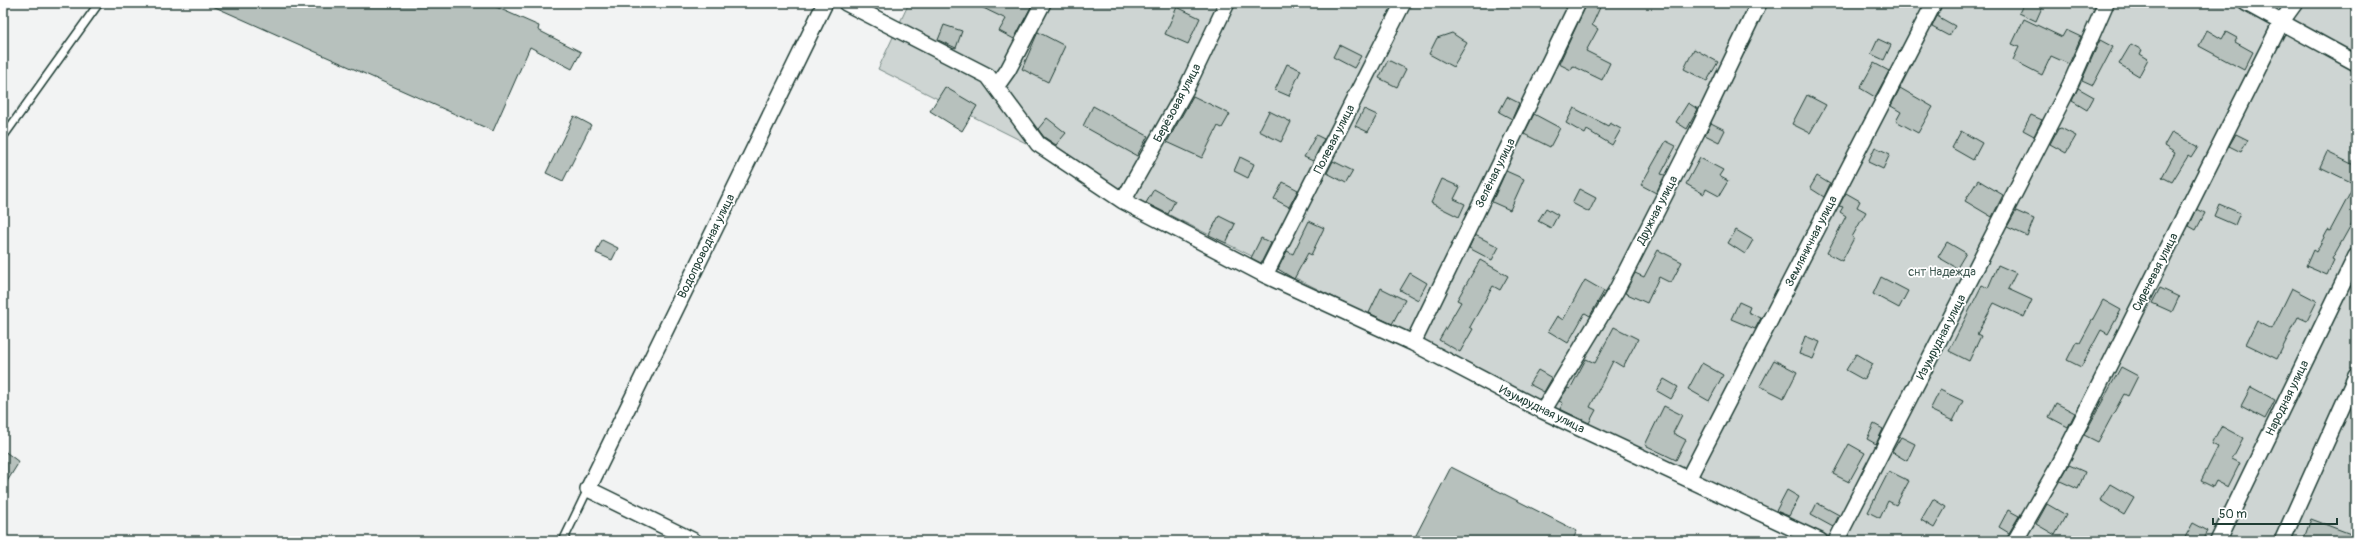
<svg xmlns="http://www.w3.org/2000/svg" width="2359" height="544" font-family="Pangolin,sans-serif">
	<rect width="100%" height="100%" fill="#f2f3f3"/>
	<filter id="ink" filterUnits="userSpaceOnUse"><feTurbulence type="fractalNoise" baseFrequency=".025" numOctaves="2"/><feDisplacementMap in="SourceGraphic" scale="8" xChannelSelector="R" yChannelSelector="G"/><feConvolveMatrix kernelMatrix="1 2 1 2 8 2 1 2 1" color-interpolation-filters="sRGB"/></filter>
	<g filter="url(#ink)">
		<path fill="#ced5d3" stroke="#768984" d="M909 3H2356V541H1821L878 69Z"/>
		<path fill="#b7c1bd" stroke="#1f3d34" d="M206 3H487L539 26 538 30 581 52 572 69 530 47 493 131Z
			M973 3H1033L1014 39 999 31 1006 19Z
			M1587 3H1602L1592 25 1598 29 1586 51 1610 63 1602 80 1573 66 1571 70 1559 64Z
			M2024 3H2044L2036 21 2019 13Z
			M1177 7 1200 18 1188 44 1165 34Z
			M1937 16 1955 26 1949 36 1932 27Z
			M2024 19 2062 37 2066 30 2081 37 2069 64 2051 56 2042 75 2013 60 2019 47 2012 44Z
			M944 25 962 31 956 48 938 40Z
			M2207 30 2222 39 2226 32 2237 38 2235 42 2253 52 2244 70 2199 46Z
			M1038 32 1065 46 1048 82 1022 69Z
			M1452 33 1467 43 1453 67 1429 54 1437 38Z
			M1878 39 1891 45 1884 60 1871 54Z
			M2100 40 2113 47 2093 85 2082 80Z
			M2131 44 2142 50 2140 54 2148 59 2139 76 2119 64Z
			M1339 45 1361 56 1354 68 1333 57Z
			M1694 49 1718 62 1707 81 1684 69Z
			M1388 60 1406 69 1397 87 1379 78Z
			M1874 63 1889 71 1875 97 1860 88Z
			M1287 64 1301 70 1289 96 1275 90Z
			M945 87 977 106 962 131 930 111Z
			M1900 88 1933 107 1918 133 1896 121 1901 112 1891 106Z
			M2078 88 2094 97 2087 110 2072 101Z
			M1807 95 1826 105 1810 133 1792 124Z
			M1193 96 1230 114 1222 128 1218 126 1202 158 1167 142Z
			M1507 97 1519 103 1512 119 1499 112Z
			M1688 103 1698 109 1687 129 1676 122Z
			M1093 106 1148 136 1137 156 1083 126Z
			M1574 108 1608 126 1610 123 1621 129 1612 145 1587 130 1585 134 1566 123Z
			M1364 109 1377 115 1368 132 1355 126Z
			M1269 111 1291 122 1281 142 1259 131Z
			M1534 114 1560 128 1550 147 1524 134Z
			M2031 115 2042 120 2034 136 2023 130Z
			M574 116 591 125 563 181 546 173Z
			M1047 118 1066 133 1056 145 1044 137 1038 129Z
			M1711 123 1725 130 1719 142 1705 135Z
			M2061 128 2076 136 2066 153 2050 144 2058 129Z
			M1961 131 1982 143 1973 160 1952 148Z
			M2172 132 2198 147 2191 158 2188 156 2172 182 2162 177 2175 153 2164 146Z
			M2236 134 2248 140 2241 152 2229 146Z
			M1316 135 1324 139 1313 161 1304 157Z
			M1666 141 1676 146 1661 174 1665 175 1656 193 1641 185Z
			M1875 147 1890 154 1883 169 1868 162Z
			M2327 152 2356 166V216L2332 259 2334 260 2327 275 2306 266 2313 250 2316 252 2328 230 2330 231 2355 184 2320 167Z
			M1240 157 1254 164 1248 178 1234 171Z
			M1700 158 1723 170 1719 176 1728 181 1719 196 1706 189 1704 194 1686 184Z
			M1333 161 1353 171 1346 183 1327 173Z
			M1506 171 1524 179 1510 210 1492 202Z
			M1817 176 1830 184 1824 197 1810 188Z
			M1442 179 1460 187 1454 199 1465 204 1459 217 1431 203Z
			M1978 180 2003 195 1992 217 1965 201Z
			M1283 182 1298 190 1289 207 1274 199Z
			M1154 189 1175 201 1168 214 1146 203Z
			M1579 189 1596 198 1589 212 1572 203Z
			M1846 193 1860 201 1857 207 1866 212 1852 237 1854 238 1842 261 1827 253 1846 216 1840 212 1843 207 1839 206Z
			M2219 204 2240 213 2235 225 2214 216Z
			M1546 208 1558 215 1551 228 1538 221Z
			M2197 209 2205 213 2196 230 2189 226Z
			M2016 211 2034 219 2027 236 2007 227Z
			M1219 216 1235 224 1226 243 1209 235Z
			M1309 221 1324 228 1311 255 1308 253 1294 279 1278 269 1287 251 1293 254Z
			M1736 230 1753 240 1745 254 1728 243Z
			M1475 235 1499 247 1492 260 1469 248Z
			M1261 238 1271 243 1261 263 1251 258Z
			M602 240 618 248 612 260 596 253Z
			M1947 242 1966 253 1957 268 1938 257Z
			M1658 250 1682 262 1671 283 1659 277 1647 303 1625 293 1635 273 1644 277Z
			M1480 260 1508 276 1500 290 1493 286 1470 327 1473 329 1460 352 1439 340 1461 302 1457 300Z
			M1998 265 2016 273 2008 289 2032 300 2024 317 1994 303 1977 334 1981 336 1969 361 1949 351 1982 285 1988 288Z
			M1410 273 1427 283 1418 300 1400 290Z
			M1881 277 1908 291 1899 308 1873 294Z
			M1585 280 1604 291 1590 316 1585 313 1568 343 1548 331 1557 316 1563 320Z
			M1381 288 1405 300 1392 324 1369 313Z
			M2160 288 2179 297 2172 312 2152 303Z
			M2292 288 2317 301 2307 321 2298 317 2277 359 2246 344 2257 321 2272 329Z
			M2103 300 2121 310 2108 334 2101 330 2081 367 2067 360 2076 342 2080 343Z
			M1739 302 1750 307 1748 312 1761 318 1755 329 1731 319Z
			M1614 327 1638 339 1623 367 1613 361 1590 407 1596 410 1589 423 1560 409 1563 403 1559 401 1568 388 1570 389 1586 359 1595 363Z
			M1805 336 1820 342 1813 359 1799 354Z
			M1856 354 1873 364 1864 380 1846 370Z
			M1774 360 1797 372 1784 398 1760 386Z
			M1702 363 1723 375 1709 401 1688 389Z
			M2121 367 2138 376 2128 396 2124 394 2098 442 2084 435Z
			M1538 370 1552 378 1544 392 1529 384Z
			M1664 379 1678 387 1671 399 1657 391Z
			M2251 387 2275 400 2265 419 2241 406Z
			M1940 390 1963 401 1953 421 1930 410Z
			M2056 403 2075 413 2068 427 2049 417Z
			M1664 406 1682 415 1673 433 1686 440 1676 460 1645 445Z
			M1874 424 1883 429 1876 444 1867 439Z
			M2221 426 2243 438 2232 459 2240 463 2228 487 2216 481 2213 487 2201 481 2218 447 2212 444Z
			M1901 437 1915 444 1907 461 1892 452Z
			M1849 444 1865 453 1849 482 1833 474Z
			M3 450 19 462 3 488Z
			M2069 465 2085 472 2078 489 2060 481Z
			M1451 467 1577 531 1572 541H1413Z
			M1889 471 1909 481 1896 505 1888 501 1880 518 1868 512Z
			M2110 484 2134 498 2124 515 2100 500Z
			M1787 490 1799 497 1789 516 1776 511Z
			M1933 499 1946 507 1934 528 1921 520Z
			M1817 503 1839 515 1833 527 1811 515Z
			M2047 504 2066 515 2055 535 2036 524Z
			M2008 510 2019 516 2009 533 1999 527Z
			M2311 519 2356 536V541H2303Z
			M2193 523 2208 531 2203 541H2183Z"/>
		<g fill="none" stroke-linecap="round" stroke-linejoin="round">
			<g stroke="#1f3d34" stroke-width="10">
				<path id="service" d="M3 137 99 3
					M563 541 588 489"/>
			</g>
			<g stroke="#1f3d34" stroke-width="18">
				<path id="minor" d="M846 3 988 76 1038 144 1123 201 1265 275 1413 343 1543 411 1820 541
					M2246 3 2356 63
					M996 87 1008 70 1043 3
					M1123 201 1186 89 1227 3
					M1265 275 1403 3
					M1413 343 1578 3
					M1543 411 1616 291 1699 128 1759 3
					M1688 479 1934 3
					M694 541 588 489 825 3
					M1836 541 2070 85 2106 3
					M2015 541 2059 465 2282 21 2295 3
					M2218 541 2356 256
					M2282 541 2356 376"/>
			</g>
			<use href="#service" stroke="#fff" stroke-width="7"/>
			<use href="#minor" stroke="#fff" stroke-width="15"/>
		</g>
	</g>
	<g text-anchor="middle" stroke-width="3.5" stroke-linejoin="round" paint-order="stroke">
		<g font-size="12" fill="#1f3d34" stroke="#fff">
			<text transform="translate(1177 103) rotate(-62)" y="4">Берёзовая улица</text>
			<text transform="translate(1334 139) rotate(-63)" y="4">Полевая улица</text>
			<text transform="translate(1495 173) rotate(-64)" y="4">Зелёная улица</text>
			<text transform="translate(1657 210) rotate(-63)" y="4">Дружная улица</text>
			<text transform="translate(1811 241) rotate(-63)" y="4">Земляничная улица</text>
			<text transform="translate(706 246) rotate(-64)" y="4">Водопроводная улица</text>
			<text transform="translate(2155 272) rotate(-63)" y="4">Сиреневая улица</text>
			<text transform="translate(1941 337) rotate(-63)" y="4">Изумрудная улица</text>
			<text transform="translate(2287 398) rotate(-64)" y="4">Народная улица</text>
			<text transform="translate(1542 409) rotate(26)" y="4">Изумрудная улица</text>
		</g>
		<g font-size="12" fill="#425b54" stroke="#fff">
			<text x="1942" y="276">снт Надежда</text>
		</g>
	</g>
	<rect width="2359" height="544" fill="none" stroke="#fff" stroke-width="16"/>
	<rect x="8" y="8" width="2343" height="528" fill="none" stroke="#1f3d34" stroke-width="1.5" filter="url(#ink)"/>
	<path d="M2213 518v6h124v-6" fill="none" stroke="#1f3d34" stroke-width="2"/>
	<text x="2219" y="518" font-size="12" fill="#1f3d34" stroke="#ffffff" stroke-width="3" paint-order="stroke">50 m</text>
</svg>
